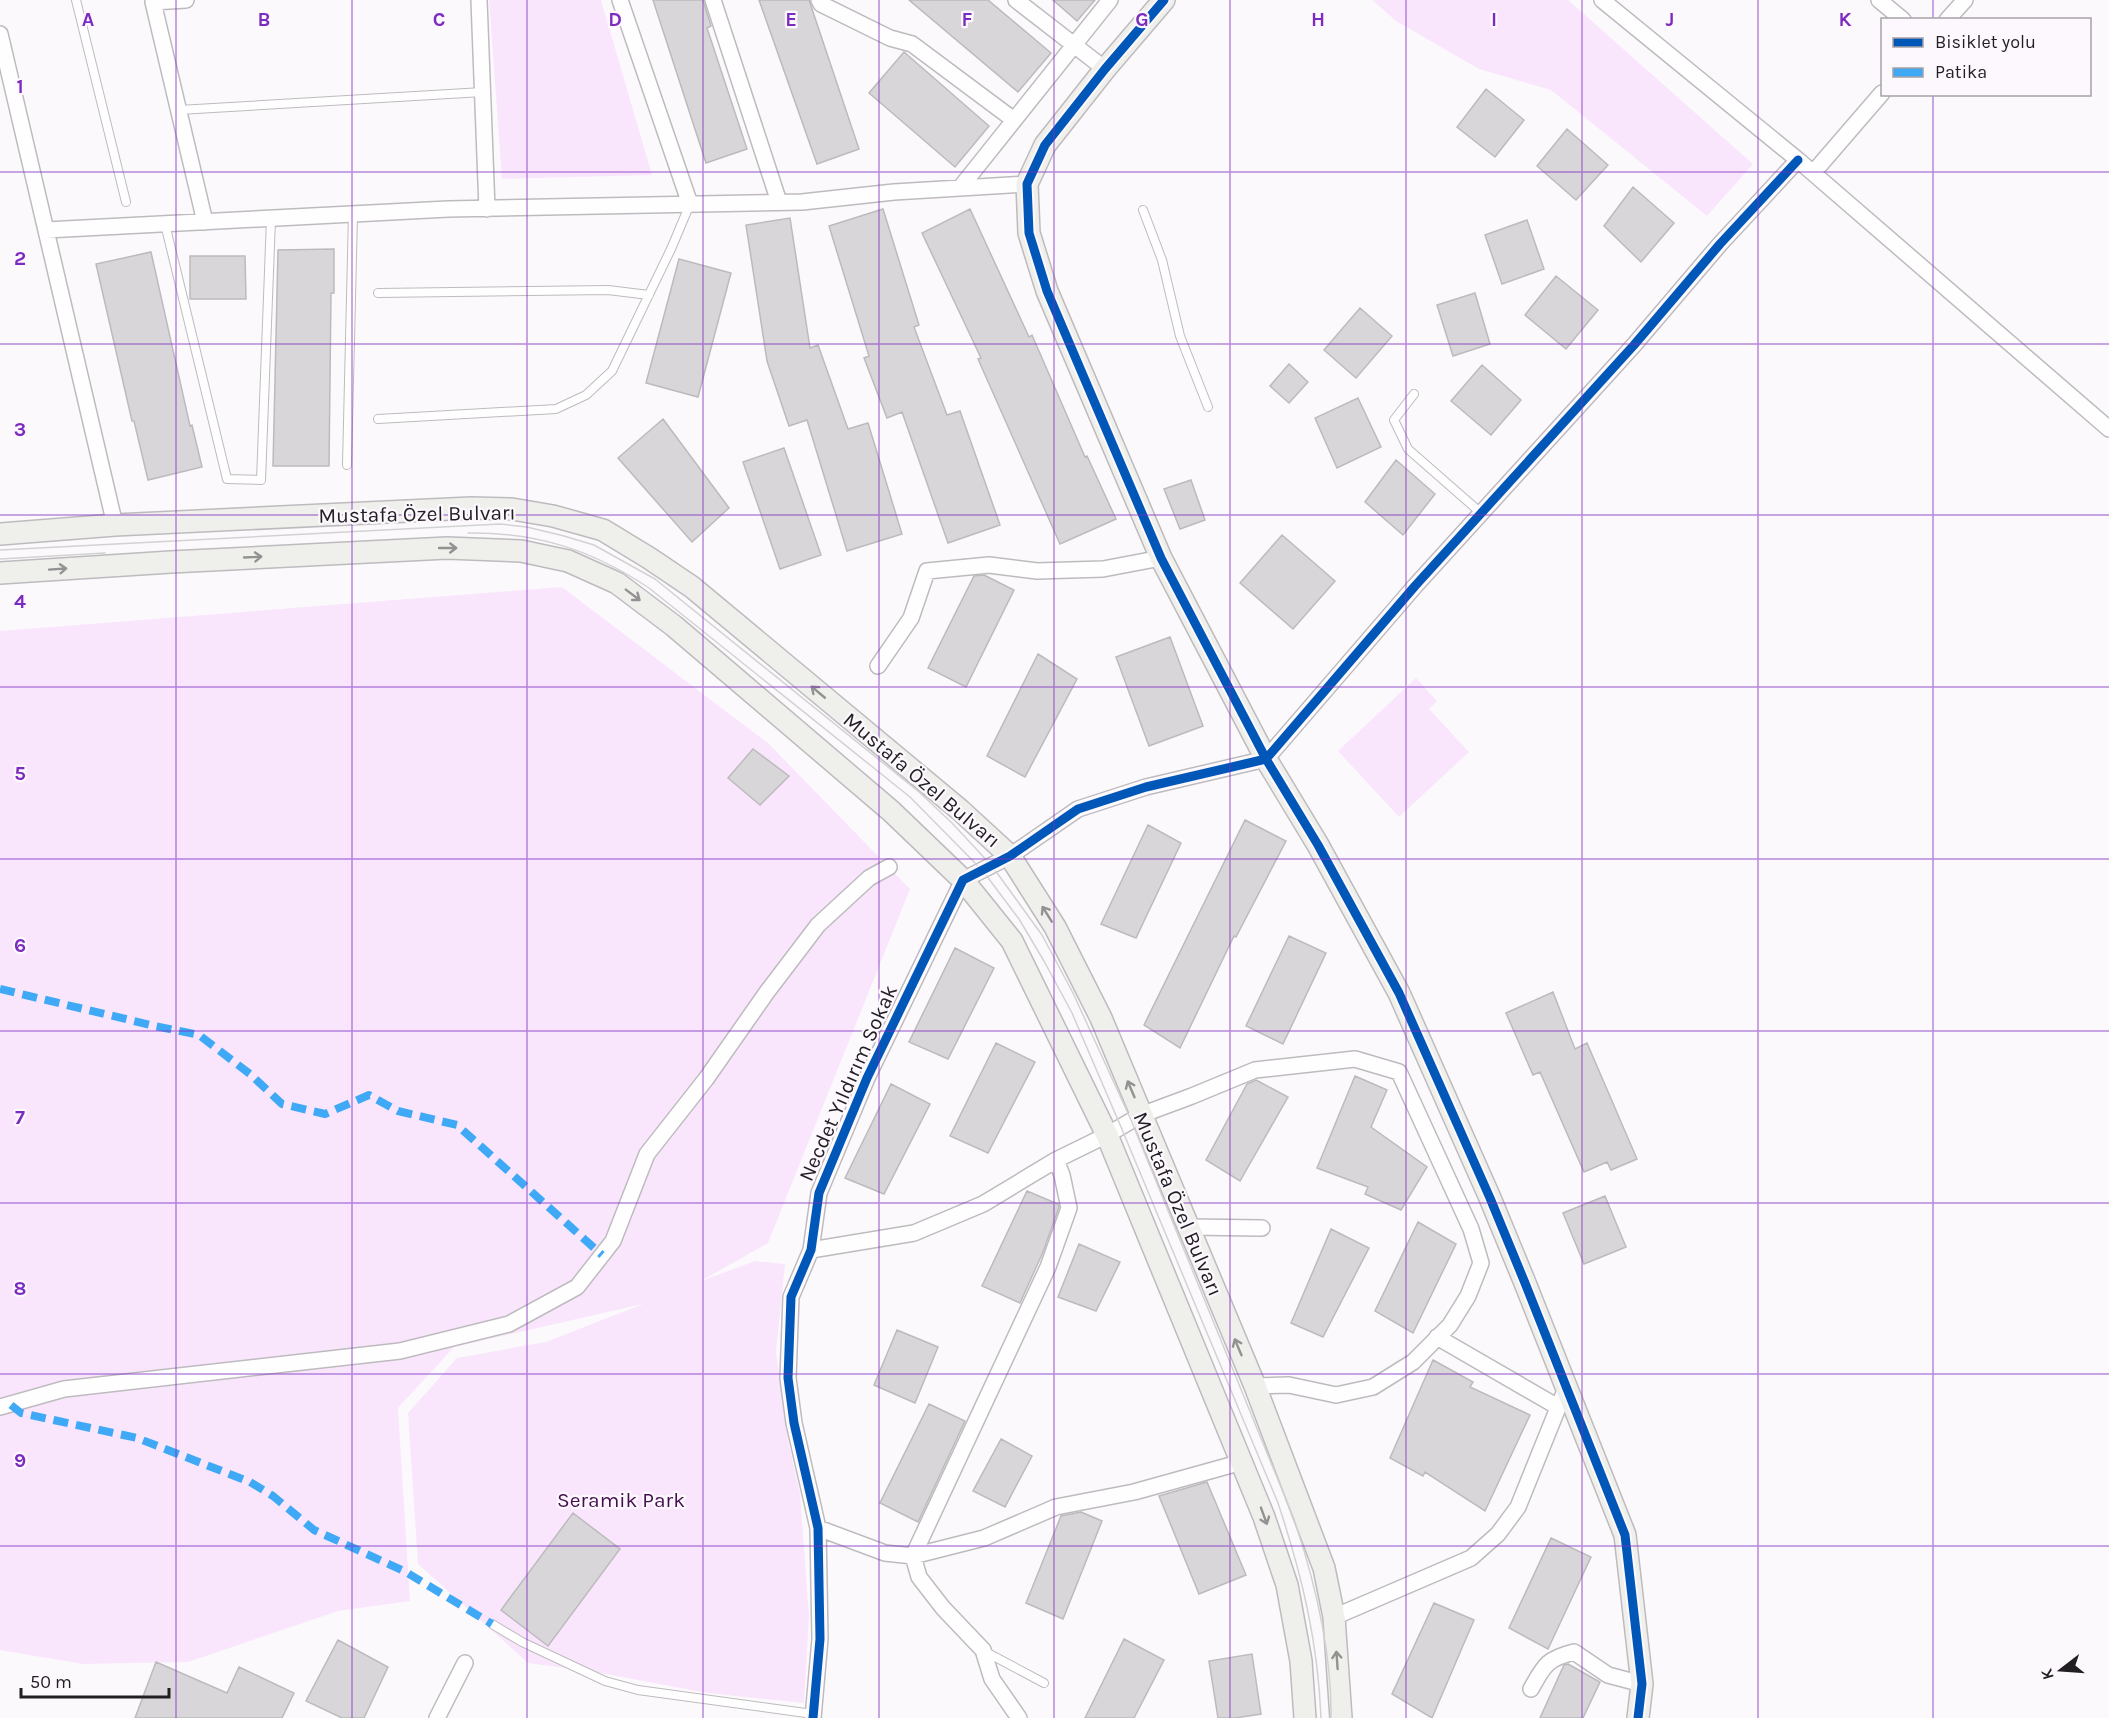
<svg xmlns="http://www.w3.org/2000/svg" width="2109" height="1718" font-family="Karla,sans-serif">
	<rect width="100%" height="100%" fill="#fcf9fd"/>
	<path fill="#f9e6fc" d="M489 0H601L652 175 502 179Z
		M1372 0H1568L1753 164 1707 216 1551 90 1479 69 1396 21Z
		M562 587 769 744 910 889 768 1243 701 1281 755 1261 785 1264 776 1352 788 1440 800 1494 804 1548 809 1616 804 1703 707 1693 595 1672 528 1663 418 1564 408 1413 457 1358 546 1342 643 1304 454 1347 398 1408 410 1601 338 1611 188 1662 83 1664 0 1650V631Z
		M1416 678 1437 701 1429 709 1469 752 1399 817 1338 751Z"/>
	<path fill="#d9d6da" stroke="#bdbabe" stroke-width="1.5" d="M653 0H703L711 26 707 28 747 149 706 163Z
		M759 0H809L859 149 817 164Z
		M909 0H988L1051 53 1018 92Z
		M1053 0H1095L1077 21Z
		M904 52 989 126 955 167 869 93Z
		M1486 89 1524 120 1495 157 1457 127Z
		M1567 129 1608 165 1576 200 1537 166Z
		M1633 187 1674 223 1641 262 1604 226Z
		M883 209 919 325 914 327 947 415 960 411 1000 525 948 543 902 412 887 418 864 358 869 356 829 226Z
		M970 209 1029 337 1032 335 1085 457 1087 456 1116 519 1060 544 978 359 981 358 922 233Z
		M790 218 810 348 818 345 848 429 868 423 902 534 847 551 807 420 789 426 767 361 746 225Z
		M1527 220 1544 269 1502 284 1485 235Z
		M334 249V293H331L329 466H273L278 250Z
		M151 252 190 426 192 425 202 467 148 480 134 421H132L96 264Z
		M190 256H245L246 299H190Z
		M679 259 731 273 698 397 646 383Z
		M1556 276 1598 310 1566 349 1525 315Z
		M1475 293 1490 344 1453 356 1437 305Z
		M1360 308 1392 336 1356 378 1324 350Z
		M1289 364 1308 382 1289 403 1270 386Z
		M1482 365 1521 400 1491 435 1451 401Z
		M1358 398 1381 447 1337 468 1315 418Z
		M663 419 729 508 692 542 618 458Z
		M784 448 821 555 780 569 743 462Z
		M1396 460 1435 494 1403 535 1365 502Z
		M1191 480 1205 520 1180 529 1164 489Z
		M1282 535 1335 581 1293 629 1240 583Z
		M984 575 1014 590 966 687 928 668 974 576Z
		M1170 637 1203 726 1149 746 1116 657Z
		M1038 654 1077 679 1025 777 987 756Z
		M753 749 789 776 760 805 728 778Z
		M1245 820 1286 841 1236 937 1234 936 1180 1048 1144 1025Z
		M1148 825 1181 843 1136 938 1101 924Z
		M1289 936 1326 953 1283 1044 1246 1026Z
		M955 948 994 968 948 1059 909 1042Z
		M1553 992 1575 1049 1587 1043 1637 1159 1611 1170 1607 1162 1584 1172 1540 1072 1533 1075 1506 1013Z
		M996 1043 1035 1062 988 1153 950 1136Z
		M1355 1076 1387 1090 1371 1127 1427 1167 1401 1210 1365 1194 1368 1187 1317 1168Z
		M1256 1080 1288 1097 1240 1181 1206 1160 1247 1084Z
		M891 1084 930 1104 884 1194 845 1178Z
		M1027 1191 1058 1204 1059 1207 1043 1252 1020 1303 982 1286Z
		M1605 1196 1626 1247 1584 1264 1563 1213Z
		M1418 1222 1456 1244 1413 1333 1375 1311Z
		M1331 1229 1369 1248 1323 1337 1291 1323Z
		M1079 1244 1120 1262 1096 1311 1058 1297Z
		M897 1330 938 1347 915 1403 874 1385Z
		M1433 1360 1473 1382 1470 1387 1530 1415 1485 1511 1425 1472 1423 1476 1390 1458Z
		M929 1404 965 1421 918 1522 880 1503Z
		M1001 1439 1032 1456 1005 1507 973 1491Z
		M1207 1482 1246 1575 1199 1594 1159 1496Z
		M1081 1512 1102 1521 1063 1619 1026 1603 1061 1516Z
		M573 1513 620 1549 548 1646 501 1610Z
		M1551 1538 1591 1557 1548 1649 1509 1628Z
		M1434 1603 1474 1620 1432 1718 1392 1694Z
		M1124 1639 1164 1660 1134 1718H1085Z
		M338 1640 388 1667 364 1718H342L306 1701Z
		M1252 1654 1261 1714 1235 1718H1218L1209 1661Z
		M156 1662 227 1693 239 1667 294 1693 282 1718H135Z
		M1568 1664 1600 1682 1583 1718H1540L1564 1665Z"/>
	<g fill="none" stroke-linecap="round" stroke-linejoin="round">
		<g stroke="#bebbbf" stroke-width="10">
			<path id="lane" d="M76 0 126 202
				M179 110 483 92
				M1143 210 1162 260 1180 336 1208 407
				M165 224 227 479 261 480 271 219
				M378 293 608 290 649 295
				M1414 394 1394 420 1408 449 1481 513
				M378 419 556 409 586 395 612 371 671 249 690 204
				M347 465 353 214
				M492 1624 522 1642 605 1681 638 1690 813 1714
				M984 1651 1044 1683"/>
		</g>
		<g stroke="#bebbbf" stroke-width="18">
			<path id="street" d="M186 0 153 2 205 222
				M479 0 487 209
				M620 0 690 204
				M713 0 779 202
				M819 0 821 4 890 38 912 44 1014 120
				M1016 0 1105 69
				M1602 0 1798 160 2109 429
				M1879 0 1903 20
				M1947 20 1965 0
				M0 34 115 525
				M1813 173 1882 93
				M960 188 1110 0
				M46 230 448 209 802 202 894 192 1027 184
				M878 666 911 618 927 571 989 565 1037 571 1103 569 1161 558
				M1188 1227 1262 1228
				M811 1250 914 1233 983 1204 1056 1160 1107 1135 1141 1115 1192 1096 1255 1070 1355 1059 1399 1072 1471 1229 1481 1263 1468 1296 1450 1325 1413 1362 1373 1387 1336 1395 1289 1385 1255 1386
				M1437 1337 1558 1407
				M0 1407 64 1389 400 1351 509 1324 577 1287 613 1241 647 1154 706 1079 767 992 818 925 869 878 889 867
				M818 1528 885 1553 913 1556 984 1538 1056 1507 1134 1492 1242 1462
				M1334 1617 1471 1558 1498 1534 1518 1507 1566 1388
				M1531 1689C1544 1666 1546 1659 1574 1652L1608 1675 1642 1684
				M437 1718 465 1663
				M813 1718 820 1639 818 1528 794 1423 788 1378 791 1297 811 1250 819 1193 867 1078 963 880 1010 856 1078 809 1146 787 1266 759 1415 586 1634 345 1720 244 1798 160
				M1019 1718 992 1679 983 1650 943 1608 919 1577 913 1556 1048 1267 1069 1208 1062 1175 1056 1160"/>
		</g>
		<g stroke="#bebbbf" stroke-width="24">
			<path id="secondary" d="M1164 0 1105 69 1045 145 1027 184 1029 233 1047 291 1161 558 1266 759 1318 845 1399 993 1490 1198 1525 1283 1625 1535 1642 1684 1638 1718
				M0 534 115 525 471 508 512 509 553 516 603 530 649 558 692 587 960 810 1010 856 1055 927 1101 1018 1255 1386 1324 1568 1334 1617 1341 1718
				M0 573 171 562 447 548 521 551 568 561 617 583 674 626 891 811 963 880 1012 941 1107 1135 1264 1517 1287 1585 1301 1661 1305 1718"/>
		</g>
		<use href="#lane" stroke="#fffeff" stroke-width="8"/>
		<use href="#street" stroke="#fffeff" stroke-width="15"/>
		<use href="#secondary" stroke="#efefeb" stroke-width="21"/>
		<path stroke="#d2d2d2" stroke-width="1.5" d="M468 533C537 532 592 550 649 588L910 797 983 871 1019 919 1044 961 1072 1013 1121 1127 1278 1503C1302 1575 1318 1642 1321 1718
			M0 550 500 524 527 527 564 536 594 545 655 579 919 792 952 823 992 866 1042 935 1073 993 1131 1120 1294 1519C1315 1582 1332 1651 1331 1718
			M0 559 105 553"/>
		<path stroke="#3fa9f5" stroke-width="8" stroke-dasharray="15 8" stroke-linecap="butt" d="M0 989 155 1026 199 1035 250 1074 282 1104 325 1114 369 1095 398 1111 457 1125 602 1255
			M11 1405 21 1413 137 1438 250 1482 273 1496 314 1530 404 1571 492 1624"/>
		<g stroke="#fdf8fe" stroke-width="13">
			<path id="cycleway" d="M1164 0 1105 69 1045 145 1027 184 1029 233 1047 291 1161 558 1266 759 1318 845 1399 993 1490 1198 1525 1283 1625 1535 1642 1684 1638 1718
				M813 1718 820 1639 818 1528 794 1423 788 1378 791 1297 811 1250 819 1193 867 1078 963 880 1010 856 1078 809 1146 787 1266 759 1415 586 1634 345 1720 244 1798 160"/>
		</g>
		<use href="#cycleway" stroke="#0057b8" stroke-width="9"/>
	</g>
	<defs><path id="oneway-shaft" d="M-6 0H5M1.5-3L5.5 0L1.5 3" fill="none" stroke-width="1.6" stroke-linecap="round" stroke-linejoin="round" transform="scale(1.5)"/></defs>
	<g stroke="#939191">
		<use href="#oneway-shaft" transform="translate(448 548)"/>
		<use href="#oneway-shaft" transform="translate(253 557) rotate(-3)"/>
		<use href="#oneway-shaft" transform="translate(58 569) rotate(-4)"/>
		<use href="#oneway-shaft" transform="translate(633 595) rotate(37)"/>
		<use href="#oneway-shaft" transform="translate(818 692) rotate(-140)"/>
		<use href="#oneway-shaft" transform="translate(1047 914) rotate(-122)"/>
		<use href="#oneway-shaft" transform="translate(1131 1089) rotate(-113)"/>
		<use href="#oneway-shaft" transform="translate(1238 1347) rotate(-113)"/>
		<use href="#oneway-shaft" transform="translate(1264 1516) rotate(70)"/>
		<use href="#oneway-shaft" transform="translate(1337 1660) rotate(-94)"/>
	</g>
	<path fill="none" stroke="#7b2cbf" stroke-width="1.5" stroke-opacity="0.55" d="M176 0V1718M352 0V1718M527 0V1718M703 0V1718M879 0V1718M1054 0V1718M1230 0V1718M1406 0V1718M1582 0V1718M1758 0V1718M1933 0V20M1933 94V1718M0 172H2109M0 344H2109M0 515H2109M0 687H2109M0 859H2109M0 1031H2109M0 1203H2109M0 1374H2109M0 1546H2109"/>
	<g text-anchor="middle" stroke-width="4.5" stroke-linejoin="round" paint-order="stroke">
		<g font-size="21" fill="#221f23" stroke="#fdf8fe">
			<text transform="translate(417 514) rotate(-1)" y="7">Mustafa Özel Bulvarı</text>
			<text transform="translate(922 780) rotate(40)" y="7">Mustafa Özel Bulvarı</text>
			<text transform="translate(848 1083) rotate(-66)" y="7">Necdet Yıldırım Sokak</text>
			<text transform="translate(1178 1204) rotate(67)" y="7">Mustafa Özel Bulvarı</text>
		</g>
		<g font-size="21" fill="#450f4f" stroke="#fdf8fe">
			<text x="621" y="1507">Seramik Park</text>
		</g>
	</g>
	<g font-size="20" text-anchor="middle" font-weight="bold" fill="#7b2cbf" stroke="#fdf8fe" stroke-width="4.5" stroke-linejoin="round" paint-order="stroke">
		<text x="88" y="26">A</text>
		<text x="264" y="26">B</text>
		<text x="439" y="26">C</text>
		<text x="615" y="26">D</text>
		<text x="791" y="26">E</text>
		<text x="967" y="26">F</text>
		<text x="1142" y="26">G</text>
		<text x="1318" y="26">H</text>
		<text x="1494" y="26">I</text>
		<text x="1670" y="26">J</text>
		<text x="1845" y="26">K</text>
		<text x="20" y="93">1</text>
		<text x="20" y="265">2</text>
		<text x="20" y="436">3</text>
		<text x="20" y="608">4</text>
		<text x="20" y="780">5</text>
		<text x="20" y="952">6</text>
		<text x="20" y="1124">7</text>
		<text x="20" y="1295">8</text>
		<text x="20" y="1467">9</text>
	</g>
	<rect x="1881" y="18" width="210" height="78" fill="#fdf8fe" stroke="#a5a1a6" stroke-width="1.5"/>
	<rect x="1893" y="38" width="30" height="9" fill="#0057b8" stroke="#a5a1a6" stroke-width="1.5"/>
	<text x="1935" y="48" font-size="18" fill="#221f23">Bisiklet yolu</text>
	<rect x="1893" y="68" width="30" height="9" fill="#3fa9f5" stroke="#a5a1a6" stroke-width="1.5"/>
	<text x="1935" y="78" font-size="18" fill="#221f23">Patika</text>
	<g transform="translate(2061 1670) rotate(253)" stroke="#fdf8fe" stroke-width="4.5" paint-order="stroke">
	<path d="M0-4.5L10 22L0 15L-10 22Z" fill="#221f23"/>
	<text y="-9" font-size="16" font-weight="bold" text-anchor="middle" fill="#221f23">K</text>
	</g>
	<path d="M21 1688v9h148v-9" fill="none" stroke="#221f23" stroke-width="3"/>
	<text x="30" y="1688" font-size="18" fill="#221f23" stroke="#fdf8fe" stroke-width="4.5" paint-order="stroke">50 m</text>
</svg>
